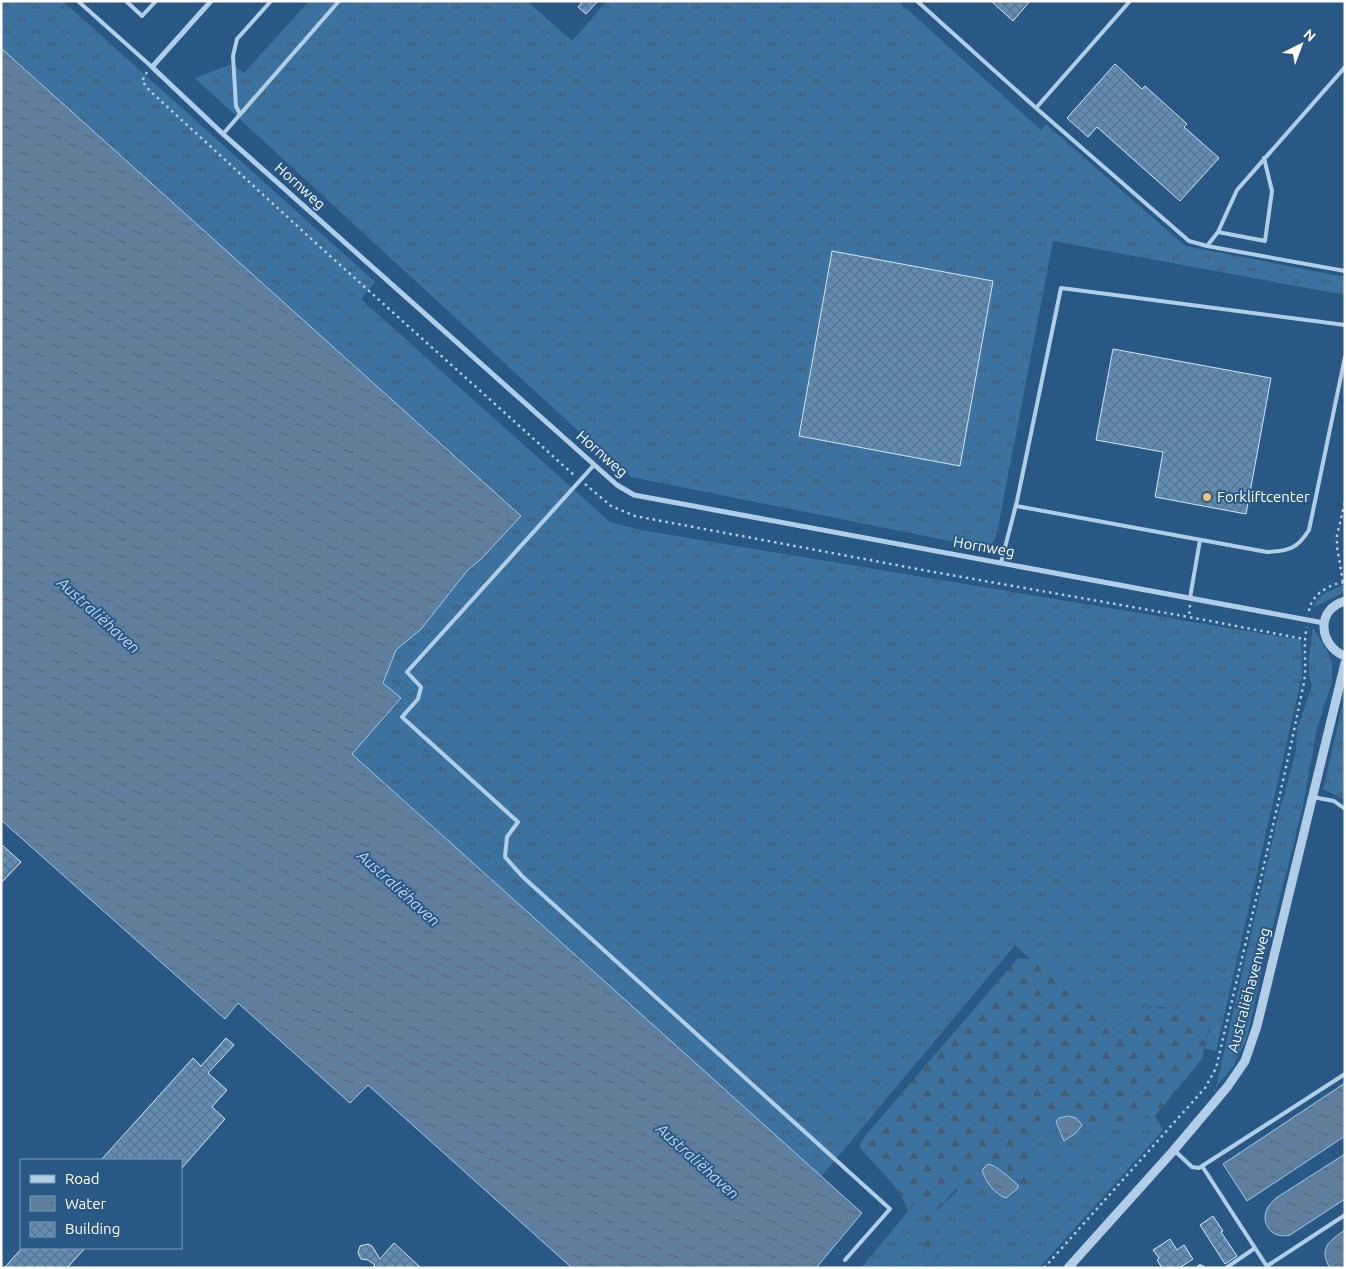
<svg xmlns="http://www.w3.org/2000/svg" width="1346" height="1269" font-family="Ubuntu,sans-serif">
	<defs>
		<pattern id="grass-tufts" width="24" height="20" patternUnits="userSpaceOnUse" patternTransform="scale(1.25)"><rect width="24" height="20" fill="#3d729f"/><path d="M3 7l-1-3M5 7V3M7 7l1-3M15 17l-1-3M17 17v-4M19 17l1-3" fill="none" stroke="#465b6d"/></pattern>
		<pattern id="forest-firs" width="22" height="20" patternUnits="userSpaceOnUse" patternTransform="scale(1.25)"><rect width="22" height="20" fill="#3d729f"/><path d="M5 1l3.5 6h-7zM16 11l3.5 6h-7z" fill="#465b6d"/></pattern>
		<pattern id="water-ripples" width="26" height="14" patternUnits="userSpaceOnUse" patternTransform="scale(1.25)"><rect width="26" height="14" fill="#5e7e9c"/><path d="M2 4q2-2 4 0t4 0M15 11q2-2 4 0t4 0" fill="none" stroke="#566878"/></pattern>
		<pattern id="building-cross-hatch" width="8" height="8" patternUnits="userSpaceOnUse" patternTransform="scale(1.25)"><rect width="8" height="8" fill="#618db2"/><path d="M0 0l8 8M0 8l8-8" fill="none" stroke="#597389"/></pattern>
	</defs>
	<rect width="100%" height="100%" fill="#285883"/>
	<path fill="url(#grass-tufts)" fill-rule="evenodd" d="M1 1H63L375 282 361 299 610 522 641 530 1301 640 1302 676 1216 1051 1205 1049 1212 1012 1153 1006 1108 1032 1015 945 821 1177 352 753 401 699 383 683 396 650 437 609 467 571 482 558 521 516 1 48Z
		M309 1H527L572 41 607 1H898L1041 130 1046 124 1185 246 1345 277V295L1053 241 997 533 990 549 631 477 587 439 195 78 232 64 244 73Z
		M1343 585H1345V592L1314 607C1317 594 1331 591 1343 585Z
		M1313 628 1329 654 1332 663V682L1317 728 1303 806 1262 969 1247 1038 1234 1065 1216 1087 1278 816 1296 752 1297 729 1312 686 1309 673V656Z
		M1345 695V800L1323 789Z
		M1059 1110 1075 1111 1087 1121 1086 1132 1155 1116 1163 1130 1039 1268H933L934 1214 989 1158 1026 1187 1034 1164 1033 1142 1037 1131 1048 1133ZM1068 1116 1077 1118 1081 1128 1068 1140 1060 1135 1056 1122ZM992 1165 1018 1185 1006 1198 989 1184 983 1174Z
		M928 1201 921 1223 924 1246 923 1268H861L915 1203Z"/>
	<path fill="url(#forest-firs)" d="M1018 958 1045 960 1081 993 1100 1015 1108 1032 1153 1006 1212 1012 1202 1059 1155 1116 1086 1132V1121L1075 1111 1059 1110 1048 1133 1037 1132 1033 1142 1034 1164 1027 1187 989 1158 977 1170 987 1193 956 1189 934 1214 933 1268H923L924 1246 921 1223 927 1201 915 1203 908 1211C900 1185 875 1167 859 1146L865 1136Z"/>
	<path fill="url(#water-ripples)" stroke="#a7cae7" d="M1 48 521 516 482 558 467 571 421 629 396 650 383 683 401 698 352 754 862 1213 816 1268H572L368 1085 350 1103 238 1003 225 1019 1 820Z
		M1345 1083V1136L1247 1201 1223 1164Z
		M1068 1116 1076 1118 1082 1125 1076 1133 1064 1141 1056 1122 1059 1118Z
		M1345 1154V1199L1290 1235C1272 1240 1259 1223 1268 1207 1270 1204 1273 1201 1276 1198Z
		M988 1164C998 1166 1009 1178 1018 1185V1188L1006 1198C994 1194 986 1182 982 1170Z
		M1345 1230V1268H1330C1318 1249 1329 1241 1345 1230Z"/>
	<path fill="url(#building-cross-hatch)" stroke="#d5e7f5" d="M583 1H598L586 14 578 7Z
		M991 1H1030L1013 21Z
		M1115 64 1142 89 1145 86 1187 124 1184 127 1219 158 1180 201 1097 127 1088 137 1067 118Z
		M832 251 993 281 960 466 799 436Z
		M1113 349 1271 378 1246 514 1155 497 1163 452 1096 440Z
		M1 844 21 862 1 883Z
		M226 1038 234 1045 208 1073 227 1090 212 1107 225 1119 181 1169V1160H101L193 1058 201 1066Z
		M1213 1216 1223 1231 1221 1232 1237 1256 1225 1264 1200 1225Z
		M1170 1239 1177 1250 1184 1245 1193 1259 1179 1268H1162L1157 1260 1159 1258 1153 1250Z
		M394 1243 421 1268H372L375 1265 368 1260 361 1259 358 1253 360 1246 368 1244 372 1246 380 1259Z
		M22 1248H85L67 1268H4Z"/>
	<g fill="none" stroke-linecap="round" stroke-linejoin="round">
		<path stroke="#b2cee7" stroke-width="2.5" stroke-dasharray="2.5 4" stroke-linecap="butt" d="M147 72 142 81 150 91 319 246 575 476
			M585 484 611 506 635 516 928 571 1189 617
			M1343 582 1337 547V535L1345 502
			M1190 605 1189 617 1304 639
			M1309 611C1311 595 1329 584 1345 582
			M1044 1268 1205 1088 1216 1068C1246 941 1277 814 1303 687 1308 667 1302 647 1307 627"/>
		<path stroke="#b2cee7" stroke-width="4" d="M78 1 152 67
			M126 1 142 16 156 1
			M917 1 1036 108 1130 1
			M1036 108 1189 241 1207 246 1218 232
			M240 114 236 106 233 56 237 39 271 1
			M223 134 339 1
			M1264 158 1272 191 1265 241 1218 232 1237 190 1345 67
			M1207 246 1345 271
			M594 465 407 672 421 687 418 699 402 717 518 822 507 837 505 857 523 877 890 1209 845 1260
			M1016 506 1267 552C1289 551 1297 549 1309 530L1345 357
			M1001 563 1017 501 1061 288 1345 325
			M1190 598 1200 540
			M1313 797 1334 801 1345 809
			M1174 1150 1192 1167 1199 1168 1345 1074
			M1202 1166 1268 1268
			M1267 1266 1345 1215
			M1198 1268 1200 1266 1204 1268
			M1226 1268 1255 1248"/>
		<path stroke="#b2cee7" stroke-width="5" d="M211 1 152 67 223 134 617 485 634 495 1324 623"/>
		<path stroke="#b2cee7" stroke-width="9" d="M1345 601C1315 609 1319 646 1345 656
			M1068 1268 1174 1150 1228 1086 1245 1061 1257 1026 1345 663"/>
	</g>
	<circle fill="#eec279" stroke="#285883" stroke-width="2" cx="1207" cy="497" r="5"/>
	<g text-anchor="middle" stroke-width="4" stroke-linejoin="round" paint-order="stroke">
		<g font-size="15" fill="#fff" stroke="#285883">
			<text transform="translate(300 186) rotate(42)" y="5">Hornweg</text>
			<text transform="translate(602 454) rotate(41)" y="5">Hornweg</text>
			<text transform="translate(984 547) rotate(10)" y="5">Hornweg</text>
			<text transform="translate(1249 990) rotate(-75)" y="5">Australiëhavenweg</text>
		</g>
		<g font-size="15" fill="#fff" stroke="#285883" text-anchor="start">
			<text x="1217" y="502">Forkliftcenter</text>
		</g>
		<g font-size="16" font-style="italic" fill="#bdd8ee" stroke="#285883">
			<text transform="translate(99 615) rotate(42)" y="6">Australiëhaven</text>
			<text transform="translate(399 888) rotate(42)" y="6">Australiëhaven</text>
			<text transform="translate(698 1161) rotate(42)" y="6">Australiëhaven</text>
		</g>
	</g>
	<rect width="1346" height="1269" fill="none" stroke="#ffffff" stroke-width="5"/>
	<rect x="20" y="1159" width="162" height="90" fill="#285883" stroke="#7e9bb5"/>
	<rect x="30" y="1175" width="25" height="8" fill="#b2cee7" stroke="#7e9bb5"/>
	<text x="65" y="1184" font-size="15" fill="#ffffff">Road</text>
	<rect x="30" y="1196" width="25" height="15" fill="url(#water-ripples)" stroke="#7e9bb5"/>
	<text x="65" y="1209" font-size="15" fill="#ffffff">Water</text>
	<rect x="30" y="1222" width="25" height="15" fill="url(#building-cross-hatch)" stroke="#7e9bb5"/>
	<text x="65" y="1234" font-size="15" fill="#ffffff">Building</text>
	<g transform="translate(1301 45) rotate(42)" stroke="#285883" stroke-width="4" paint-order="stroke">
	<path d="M0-4L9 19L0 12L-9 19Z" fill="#ffffff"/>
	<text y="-8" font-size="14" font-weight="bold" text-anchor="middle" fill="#ffffff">N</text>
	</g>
</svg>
